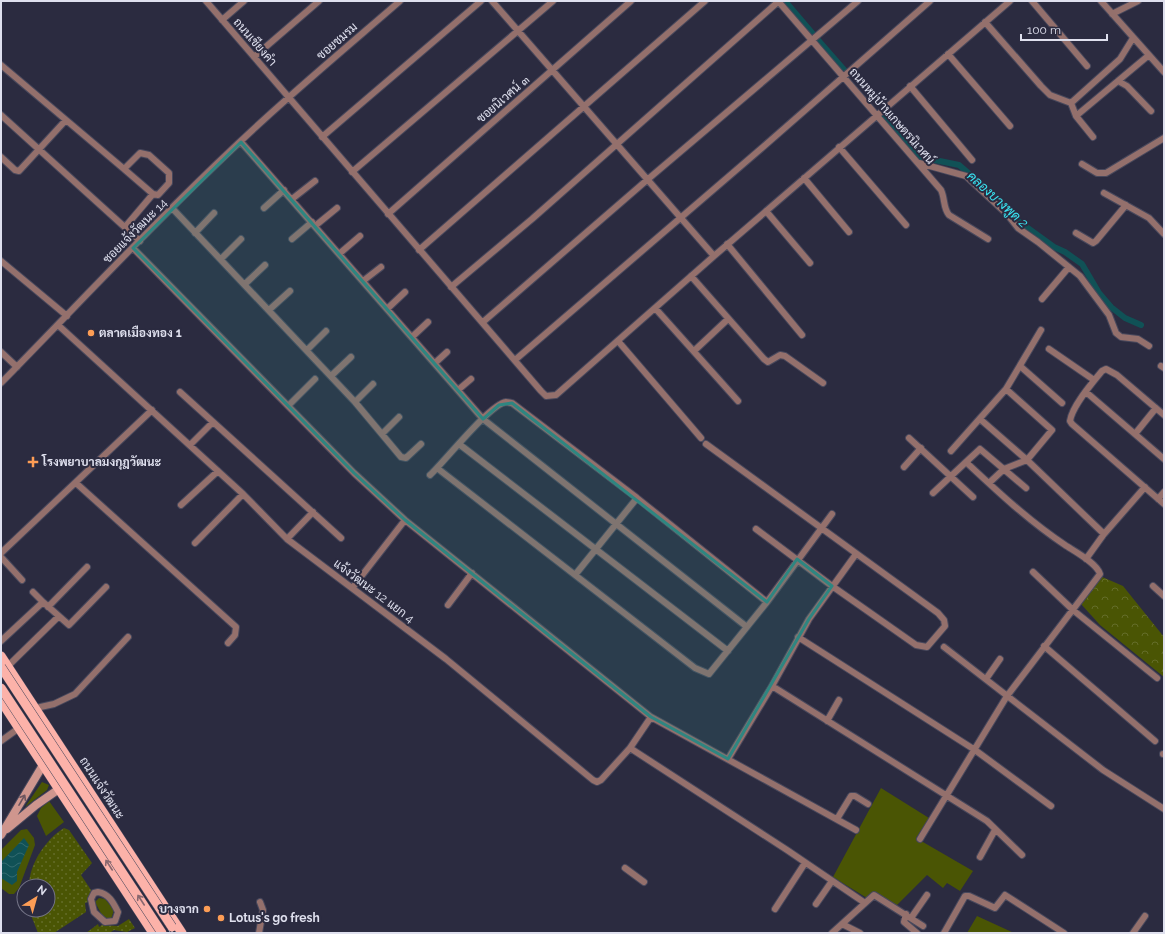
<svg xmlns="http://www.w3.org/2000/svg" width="1165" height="934" font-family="Raleway,Sarabun,sans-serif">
	<defs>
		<pattern id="forest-crowns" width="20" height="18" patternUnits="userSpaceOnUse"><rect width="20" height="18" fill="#4a5504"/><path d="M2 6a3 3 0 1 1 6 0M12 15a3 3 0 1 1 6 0" fill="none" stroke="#646d29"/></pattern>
		<pattern id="garden-dots" width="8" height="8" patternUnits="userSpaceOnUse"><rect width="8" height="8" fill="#4a5504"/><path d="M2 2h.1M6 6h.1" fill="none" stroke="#646d29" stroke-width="1.8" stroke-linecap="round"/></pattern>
		<pattern id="water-waves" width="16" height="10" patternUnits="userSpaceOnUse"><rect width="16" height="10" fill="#105156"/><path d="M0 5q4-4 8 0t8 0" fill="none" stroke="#326a6f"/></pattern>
	</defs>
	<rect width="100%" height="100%" fill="#2b2b40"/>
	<path fill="#4a5504" d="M42 782 49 785 47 790 25 807Z
		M881 788 929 818 916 838 973 871 960 891 947 883 943 888 927 875 895 907 874 892 867 898 833 877Z
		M49 801 64 822 46 836 37 816 41 808Z
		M27 829 34 838 35 845 19 888 14 894H9L1 888V850L21 830Z
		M99 898 105 899 114 910 111 919 103 917 95 902Z
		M977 916 1014 933H967Z"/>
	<path fill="url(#forest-crowns)" d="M1100 576 1123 586 1164 637V677L1100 625 1081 604Z"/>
	<path fill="url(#garden-dots)" d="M64 828 69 830 92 863 81 875 91 890 88 902 85 903 86 912 54 933H38L29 910H48V886H29C29 864 46 839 64 828Z
		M129 919 135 928 127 932 114 930 109 933H86L98 924 99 927 102 925 118 926Z"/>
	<path fill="url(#water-waves)" d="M24 838 29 845 17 872V881L12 885 1 878V862Z"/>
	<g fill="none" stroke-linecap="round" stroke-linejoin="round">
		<path stroke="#105156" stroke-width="6" d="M785 1 813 34
			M818 40 846 72
			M884 116 920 157 959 165 999 199 1018 221 1054 247 1065 252 1082 264 1099 293 1111 307 1125 318 1141 325"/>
		<g stroke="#48485c" stroke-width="8">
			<path id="street" d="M206 1 541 391 546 396 556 395 714 256 1010 1
				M492 1 714 256
				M778 1 941 190C945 198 943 208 949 215L988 239
				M1032 1 1087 66
				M1101 1 1164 72
				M1112 14 1138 1
				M222 20 244 1
				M985 22 1041 86 1050 95 1071 103
				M948 54 1010 126
				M254 57 319 1
				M1 65 124 169
				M1118 81 1127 86 1151 111
				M910 86 972 160
				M1071 103 1120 59 1133 38
				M1071 103 1076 116 1093 137
				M1 115 140 241
				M1076 116 1149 55
				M322 137 481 1
				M241 142 483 419 747 627
				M839 147 906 225
				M140 153 149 155 169 173V183L158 195 153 194 124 169Z
				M1 157 15 170 19 171 65 121
				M919 163 966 176 1007 214 1018 228 1038 242 1080 276 1109 315 1116 333 1121 337 1138 339 1149 346
				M1082 164 1097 173H1106L1164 138
				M352 172 553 1
				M804 178 849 232
				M1104 193 1149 218 1164 234
				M292 199 315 181
				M172 208 355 402 401 457 406 458 421 444
				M264 208 284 190
				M766 211 810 263
				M388 214 631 1
				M315 226 337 208
				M125 227 153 194
				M195 233 214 213
				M1076 233 1093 243 1096 241 1126 205
				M292 239 312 222
				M727 244 802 335
				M133 248 354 473 405 520 651 717 856 830
				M419 250 705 1
				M339 254 360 236
				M221 259 241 239
				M1 261 67 316
				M691 276 764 359 768 362 780 355 785 356 823 383
				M363 281 381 267
				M245 284 265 265
				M451 287 532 219 779 1
				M1042 299 1069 267
				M655 308 738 401
				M387 309 405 292
				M269 310 290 291
				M483 322 647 180 858 1
				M58 325 243 494 287 539 446 659 593 780 597 782 601 780 630 748 651 717
				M412 337 428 322
				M618 341 701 438
				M1049 349 1094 380
				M307 350 326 331
				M694 351 728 319
				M1 352 17 367
				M515 360 763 147 930 1
				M435 363 447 352
				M1020 366 1062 403
				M1161 366 1164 368
				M331 376 351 357
				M1 383C95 287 187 187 288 98 325 65 363 33 400 1
				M458 390 471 379
				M180 392 341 538
				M1086 392 1164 459
				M355 402 373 384
				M288 406 315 379
				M1164 415 1117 375 1106 369 1102 371C1092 383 1072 406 1070 421L1072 424 1164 504
				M980 419 1027 460 1104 534 1086 559
				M382 434 399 417
				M1135 434 1156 408
				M909 438 973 497
				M459 444 728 651
				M706 444 938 613 944 620 945 626 927 647 916 645 832 586 756 529
				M190 445 212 423
				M951 451 1006 389 1041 330
				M966 462 980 449 1026 488
				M904 467 921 448
				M437 468 695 668 709 674 767 602 832 514
				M430 475C445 461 490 404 506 402 508 402 510 403 512 403L637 498 767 602
				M76 483 236 627 235 635 228 643
				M989 483 1004 469 1027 460 1052 430 1006 389
				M1158 499 1164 492
				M181 505 218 471
				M1104 534 1145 487
				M287 539 313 512
				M195 543 243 494
				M1 553 152 410
				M1 557 22 580
				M1033 572 1073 610 1157 678
				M575 575 637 498
				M1153 586 1164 596
				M353 587 405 520
				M33 592 43 602
				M448 605 472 573
				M48 607 87 567
				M798 637 975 750 1051 806
				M1 641 43 602 69 625 106 587
				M1044 646 1155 741
				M944 647 1103 770 1164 809
				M8 666 58 617
				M986 679 1000 659
				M772 686 987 821 1022 855
				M36 708 54 704 75 694 128 637
				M827 721 839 700
				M1 741 19 728
				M630 748 787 850 865 903
				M1163 754H1164
				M728 759 772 686 809 619 856 554
				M837 819 851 796H855L868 804
				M920 839 1007 696 1100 574C1097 563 1074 551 1065 545 1029 521 997 491 966 462L933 493
				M980 857 995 830
				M625 868 644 882
				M98 892C109 894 113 902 118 912L115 921 105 922 94 912 91 899 94 893Z
				M816 904 832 881
				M775 909 805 863
				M906 914 904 922 917 933
				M911 918 927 895
				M842 924 860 933
				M259 933 263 910 260 902
				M832 933 874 895 923 926
				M944 933 965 896H969L995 908 1005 895 1064 933
				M1133 933 1145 916"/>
		</g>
		<g stroke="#48485c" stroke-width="10">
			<path id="secondary" d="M7 829 36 805 59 789
				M1 835 43 765"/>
		</g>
		<g stroke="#48485c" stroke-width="10">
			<path id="primary" d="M1 656 182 933
				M1 701 153 933"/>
		</g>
		<use href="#street" stroke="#94706c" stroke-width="6"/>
		<use href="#secondary" stroke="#cf968e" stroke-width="8"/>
		<use href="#primary" stroke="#fcb2a9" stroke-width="9"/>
		<g stroke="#aaabbb" stroke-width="3">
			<path id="rail" d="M1 672 172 933"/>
		</g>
		<use href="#rail" stroke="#2b2b40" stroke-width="1.5" stroke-dasharray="4.5" stroke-linecap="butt"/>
		<g stroke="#48485c" stroke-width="10" stroke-linecap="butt">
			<path id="primary-bridge" d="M1 667 172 927
				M1 688 162 933"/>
		</g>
		<use href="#primary-bridge" stroke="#fcb2a9" stroke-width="9"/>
	</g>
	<defs><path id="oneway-shaft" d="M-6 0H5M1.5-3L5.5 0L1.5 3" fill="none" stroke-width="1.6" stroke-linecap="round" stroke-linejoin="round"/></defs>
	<use stroke="#6d565f" href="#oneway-shaft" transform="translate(22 800) rotate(-60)"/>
	<g stroke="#89686f">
		<use href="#oneway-shaft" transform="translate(109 865) rotate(-123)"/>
		<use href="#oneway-shaft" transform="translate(141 900) rotate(-123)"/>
	</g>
	<path fill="#2e8681" fill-opacity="0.2" stroke="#2e8681" stroke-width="3" stroke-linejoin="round" d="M241 142 483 419 499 405 512 403 767 602 797 559 832 586 809 619 728 759 651 717 405 520 354 473 133 248Z"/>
	<g fill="#fd9d55" stroke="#2b2b40" stroke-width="1.5">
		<circle cx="91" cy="333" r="4"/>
		<path d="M31 456h4v4h4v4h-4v4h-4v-4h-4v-4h4z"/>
		<circle cx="207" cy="909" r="4"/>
		<circle cx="221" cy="918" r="4"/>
	</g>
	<g text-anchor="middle" stroke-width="4" stroke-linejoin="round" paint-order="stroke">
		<g font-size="12" fill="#dfe0ee" stroke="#2b2b40">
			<text transform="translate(337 41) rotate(-41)" y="4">ซอยชมรม</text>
			<text transform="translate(255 42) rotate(49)" y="4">ถนนเชียงคำ</text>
			<text transform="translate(503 99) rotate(-41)" y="4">ซอยนิเวศน์ ๓</text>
			<text transform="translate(892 116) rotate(49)" y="4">ถนนหมู่บ้านเกษตรนิเวศน์</text>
			<text transform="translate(135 231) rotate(-45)" y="4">ซอยแจ้งวัฒนะ 14</text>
			<text transform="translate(374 591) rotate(37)" y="4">แจ้งวัฒนะ 12 แยก 4</text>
			<text transform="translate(102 788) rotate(57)" y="4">ถนนแจ้งวัฒนะ</text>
		</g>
		<g font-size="12" font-weight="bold" fill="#dfe0ee" stroke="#2b2b40" text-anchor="start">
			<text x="99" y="337">ตลาดเมืองทอง 1</text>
			<text x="42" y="466">โรงพยาบาลมงกุฎวัฒนะ</text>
			<text x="199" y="913" text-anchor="end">บางจาก</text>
			<text x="229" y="922">Lotus's go fresh</text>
		</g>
		<g font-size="13" font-style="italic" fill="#39e5f2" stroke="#2b2b40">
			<text transform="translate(998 199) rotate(42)" y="5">คลองบางพูด 2</text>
		</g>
	</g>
	<rect width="1165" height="934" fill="none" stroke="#dfe0ee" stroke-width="4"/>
	<g transform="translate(36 898) rotate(37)"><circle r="19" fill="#2b2b40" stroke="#737386"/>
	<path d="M0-3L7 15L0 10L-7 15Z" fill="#fd9d55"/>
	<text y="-6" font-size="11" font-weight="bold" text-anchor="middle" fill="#dfe0ee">N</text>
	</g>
	<path d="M1021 34v6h86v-6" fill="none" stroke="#dfe0ee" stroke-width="2"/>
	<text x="1027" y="34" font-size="12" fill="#dfe0ee" stroke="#2b2b40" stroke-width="3" paint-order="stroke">100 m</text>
</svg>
